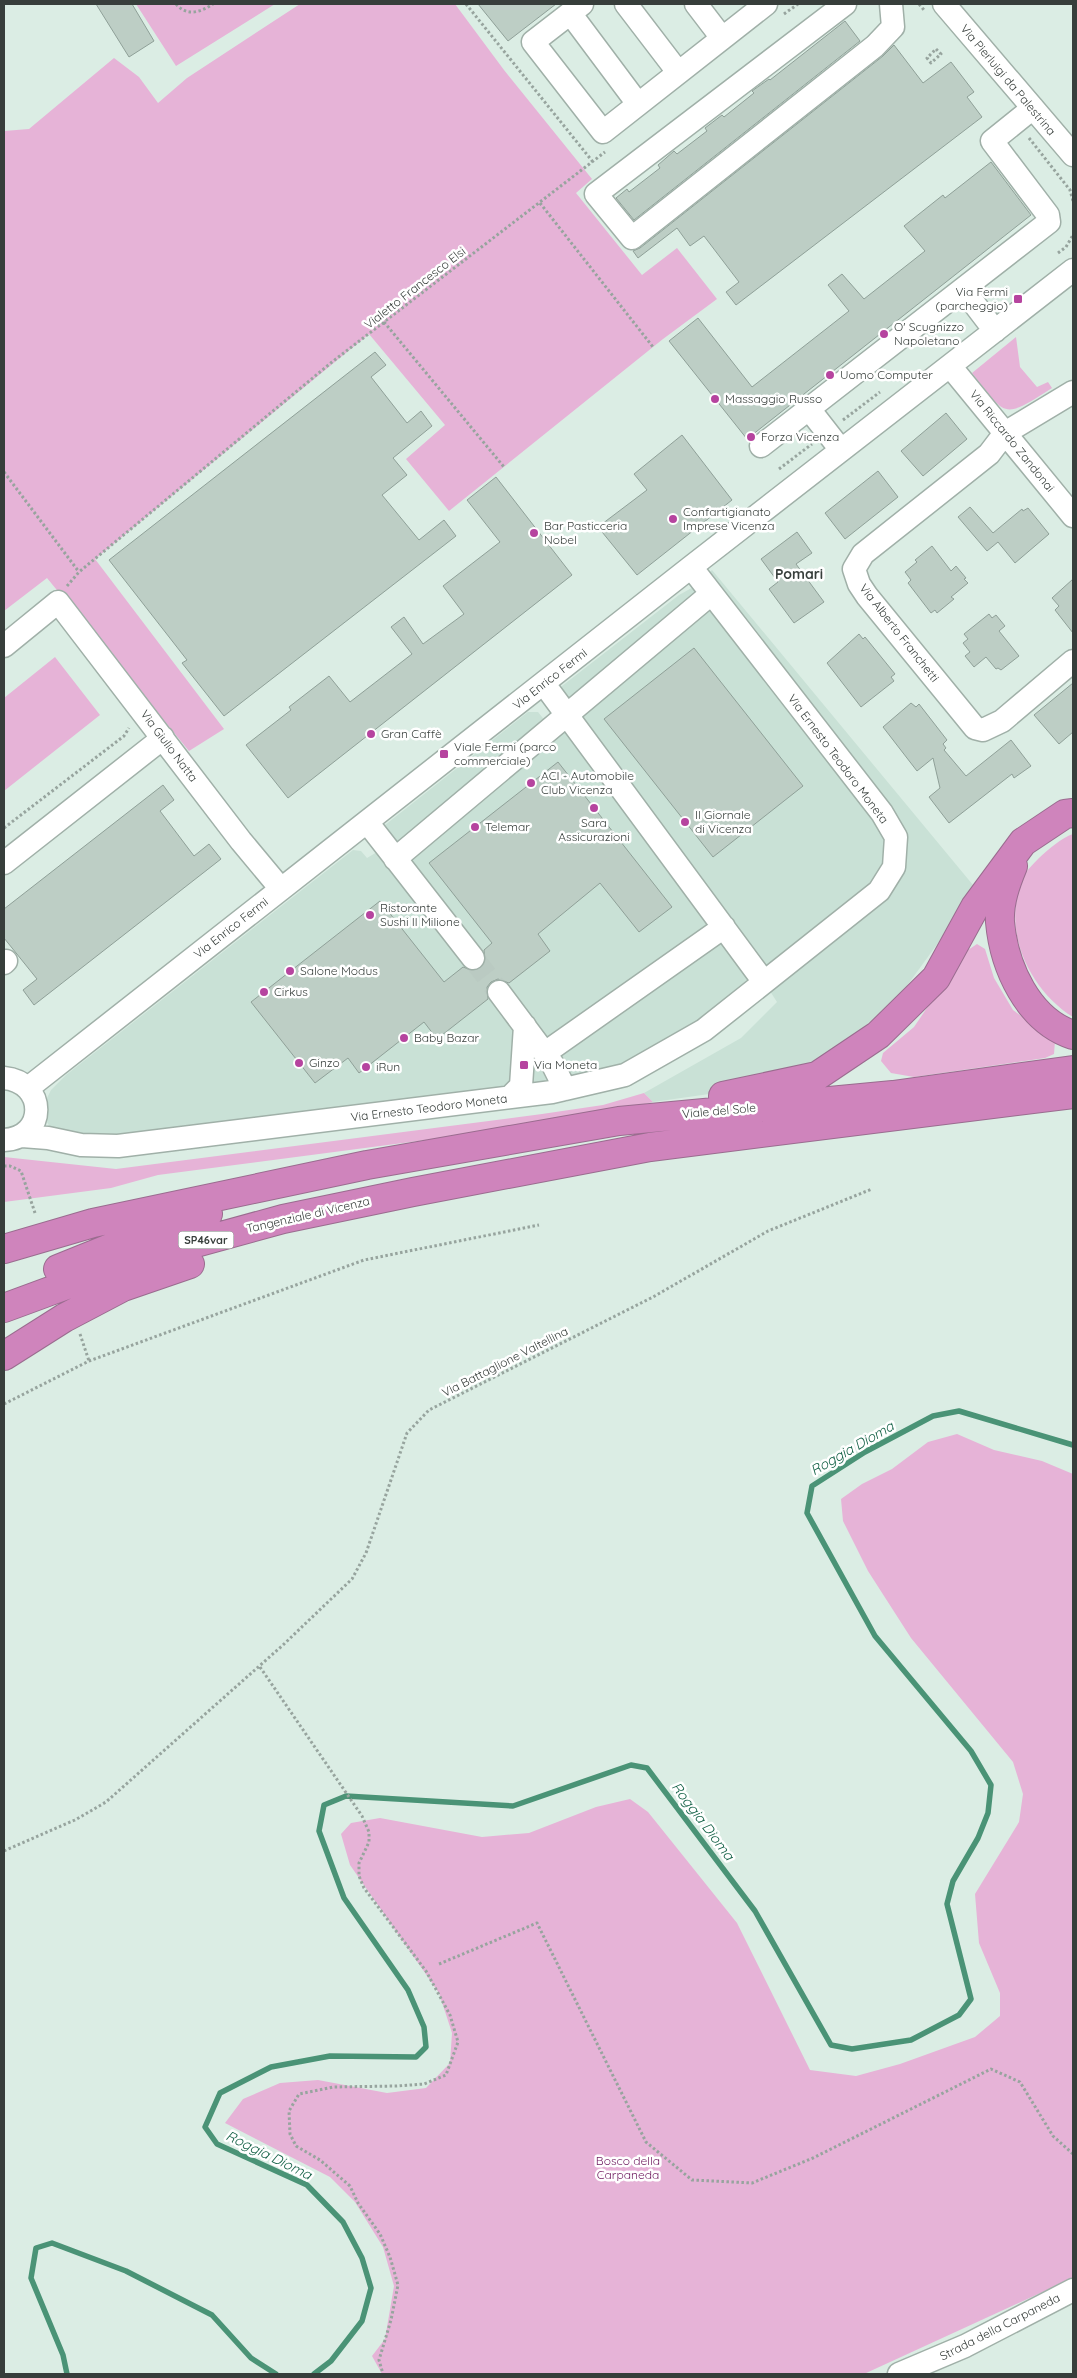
<svg xmlns="http://www.w3.org/2000/svg" width="1077" height="2378" font-family="Quicksand,sans-serif">
	<rect width="100%" height="100%" fill="#dbede4"/>
	<path fill="#c9e1d6" d="M712 570 973 885 938 943 906 987 887 1008 845 1042 824 1056 792 1071 716 1093 653 1102 644 1093 741 1038 777 1002 766 985 640 1071 97 1150 50 1127 45 1119V1102L51 1090 66 1075 353 850 361 851 367 858 392 843 383 832 385 825 528 712H538L546 722 570 704 562 695V686L679 595 697 585 699 581Z"/>
	<path fill="#e6b3d7" d="M136 4H275L176 66Z
		M300 4H455L504 70 592 179 576 193 642 275 677 248 717 299 663 339 449 511 406 459 445 425 369 334 95 559 224 729 189 751 47 578 4 611V131L29 129 114 58 139 77 158 103 187 78Z
		M1016 337 1020 367 1037 387 1048 382 1052 388C1002 420 1007 417 972 373Z
		M55 657 100 715 4 791V698Z
		M1073 834V1017C1033 992 1006 940 1018 893 1020 887 1020 879 1024 875 1028 869 1034 863 1039 858 1049 849 1061 838 1073 834Z
		M977 944 985 949 994 978 1013 1010 1055 1041 1054 1054 1045 1058 914 1077 891 1073 881 1061 883 1053 914 1027 965 952Z
		M644 1093 653 1102 587 1119 158 1175 111 1188 4 1202V1157L116 1169 542 1114 603 1105Z
		M957 1434 994 1450 1042 1461 1073 1474V2278L864 2374H382L372 2356 385 2339 394 2286 383 2247 355 2202 330 2177 225 2123 243 2099 280 2083 318 2080 387 2093 426 2088 450 2063 452 2033 439 1993 350 1865 341 1834 351 1823 380 1818 482 1837 529 1833 596 1807 630 1799 648 1812 737 1923 810 2070 856 2076 900 2064 975 2037 1000 2016V1993L979 1943 975 1894 1019 1822 1023 1794 1013 1762 911 1638 868 1571 843 1521 841 1499 862 1484 892 1469 928 1442Z"/>
	<g fill="none" stroke-linecap="round" stroke-linejoin="round">
		<path stroke="#4a9376" stroke-width="5.5" d="M67 2374 63 2355 31 2278 36 2248 52 2243 126 2271 212 2315 251 2358 276 2374
			M314 2374 331 2361 362 2321 371 2288 362 2258 343 2222 307 2185 217 2144 205 2127 220 2093 271 2067 330 2056 416 2057 426 2047 424 2027 408 1990 344 1898 319 1831 324 1805 346 1796 513 1806 631 1765 647 1768 755 1911 831 2045 852 2049 911 2040 959 2015 971 1999 947 1904 953 1881 978 1838 988 1813 991 1785 971 1751 875 1636 807 1513 812 1486 865 1452 933 1416 959 1411 1073 1445"/>
	</g>
	<path fill="#bdcec5" stroke="#8fa098" d="M96 4H132L154 41 129 57Z
		M478 4H556L508 41Z
		M845 21 860 41 634 220 616 198 627 189 629 192 660 168 658 165 674 151 677 154 707 131 705 128 722 115 724 117 754 93 752 91 769 79 770 80Z
		M894 45 923 83 951 62 974 92 967 97 982 117 736 305 726 292 739 282 704 236 690 246 677 228 638 258 633 251 640 248 883 56Z
		M991 162 1031 215 747 439 669 341 698 318 752 387 849 311 828 285 842 274 864 299 925 251 904 226 943 195 945 198Z
		M375 352 386 365 371 377 407 423 421 411 432 426 393 458 407 475 382 495 419 540 444 520 456 536 224 716 182 663 187 660 109 560Z
		M946 413 967 439 923 476 901 451Z
		M682 435 732 500 637 575 598 527 647 490 634 474Z
		M878 471 898 497 845 539 825 513Z
		M496 477 572 575 288 798 246 745 291 710 289 707 329 676 350 702 412 654 391 627 404 617 423 644 464 614 443 586 500 542 467 500Z
		M970 507 993 533 1022 509 1023 511 1028 508 1049 534 1015 563 998 542 987 551 958 517Z
		M797 532 812 553 796 564 824 602 794 623 769 589 778 582 761 559Z
		M932 546 951 571 956 566 966 578 964 579 968 583 951 597 954 599 937 613 935 610 931 613 908 583 911 580 905 572 917 562 915 560Z
		M1073 579V633L1055 610 1059 606 1052 598Z
		M989 614 992 618 996 615 1005 626 999 631 1019 656 1001 670 998 668 996 669 986 657 974 667 965 656 970 652 963 643 968 639 964 634Z
		M859 634 863 639 865 637 895 674 891 677 894 681 861 707 827 663Z
		M694 648 803 786 713 857 604 719Z
		M1073 683V732L1059 744 1034 715Z
		M911 703 916 707 919 704 947 740 943 744 946 748 944 750 966 776 1011 740 1031 766 1014 778 1012 774 949 823 929 797 940 788 933 758 917 771 883 727Z
		M558 762 672 907 639 932 600 883 538 934 550 951 509 983 498 979 491 982 487 987 488 999 437 1039 424 1022 359 1073 348 1058 315 1083 251 1002 380 901 444 982 463 967 474 971 481 969 485 962 484 950 492 943 429 863Z
		M163 785 174 800 160 811 194 856 209 844 221 859 34 1005 23 990 37 979 4 938V909Z"/>
	<g fill="none" stroke-linecap="round" stroke-linejoin="round">
		<path stroke="#bacac2" stroke-width="22" stroke-dasharray="22 11" stroke-linecap="butt" d="M473 958 499 992"/>
		<g stroke="#a0b0a8" stroke-width="25">
			<path id="minor" d="M582 4 533 42 603 132 766 4
				M626 4 678 72
				M696 4 722 38
				M845 4 596 194 632 238 875 46 893 27 891 4
				M944 4 1073 155
				M570 13 638 104
				M963 289 995 331
				M950 366 1073 516
				M1073 392 1005 433 989 454 863 554 854 569 859 584 867 596 975 728 983 730 1002 721 1073 661
				M809 409 841 450
				M761 446 1049 222 1048 215 992 141 1033 108
				M4 646 58 602 241 841 281 889
				M544 684 764 982
				M367 822 473 958
				M395 859 711 594
				M4 863 163 738
				M4 963 6 961
				M499 992 552 1063 565 1089
				M545 1053 724 927
				M4 1078C47 1082 47 1138 4 1140
				M28 1088 691 567 1073 270
				M510 1097 521 1086 525 1026
				M22 1136 48 1138 81 1145 118 1146 552 1092 625 1075 704 1030 879 891 894 867 896 837 882 813 691 567
				M899 2374 965 2346 1073 2290"/>
		</g>
		<g stroke="#9a6c8f" stroke-width="30">
			<path id="highway" d="M1013 866C1006 883 999 902 1000 922 1004 967 1028 1020 1073 1035
				M723 1096 817 1076 878 1035 936 978 975 907 1023 842 1065 814 1073 813
				M4 1249 93 1223 367 1165 619 1121 893 1095 1073 1070
				M58 1269 120 1244 208 1214
				M4 1308 99 1273 192 1244 283 1219 413 1192 650 1147 1073 1094
				M4 1356 64 1318 123 1287 190 1264"/>
		</g>
		<path stroke="#97a49e" stroke-width="3" stroke-dasharray="2.5 2.5" stroke-linecap="butt" d="M176 4C187 17 201 12 213 4
			M466 4 593 162
			M919 4 924 10
			M784 14 798 4
			M936 49 941 54 931 63 927 58Z
			M1029 138 1070 190 1073 201
			M540 203 653 347
			M1058 253 1066 247 1073 235
			M384 322 504 467
			M843 420 880 392
			M779 469 812 444
			M4 472 79 572
			M67 586 79 572 332 362 605 152
			M4 828 124 736 129 728
			M4 1166H10L21 1171 35 1213
			M80 1334 89 1361
			M4 1404 89 1361 364 1260 539 1225
			M260 1667 362 1816 369 1832V1842L359 1863V1876L364 1888 426 1971 450 2015 458 2042 446 2075 424 2084 397 2086 333 2087 299 2094 289 2111 290 2134 296 2146 320 2160 350 2186 358 2203 380 2234 390 2257 398 2285 391 2320 379 2360 383 2374
			M4 1851 75 1820 106 1802 283 1645 352 1579 366 1553 407 1433 429 1410 653 1297 768 1231 872 1189
			M439 1964 537 1923 646 2142 692 2180 752 2183 813 2158 991 2069 1020 2082 1053 2136 1073 2154"/>
		<use href="#minor" stroke="#fff" stroke-width="22"/>
		<use href="#highway" stroke="#cf84bc" stroke-width="28"/>
	</g>
	<g fill="#b6449f" stroke="#fff" stroke-width="2">
		<rect x="1013" y="294" width="10" height="10" rx="2.5"/>
		<circle cx="884" cy="334" r="5"/>
		<circle cx="830" cy="375" r="5"/>
		<circle cx="715" cy="399" r="5"/>
		<circle cx="751" cy="437" r="5"/>
		<circle cx="673" cy="519" r="5"/>
		<circle cx="534" cy="533" r="5"/>
		<circle cx="371" cy="734" r="5"/>
		<rect x="439" y="749" width="10" height="10" rx="2.5"/>
		<circle cx="531" cy="783" r="5"/>
		<circle cx="594" cy="808" r="5"/>
		<circle cx="685" cy="822" r="5"/>
		<circle cx="475" cy="827" r="5"/>
		<circle cx="370" cy="915" r="5"/>
		<circle cx="290" cy="971" r="5"/>
		<circle cx="264" cy="992" r="5"/>
		<circle cx="404" cy="1038" r="5"/>
		<circle cx="299" cy="1063" r="5"/>
		<rect x="519" y="1060" width="10" height="10" rx="2.5"/>
		<circle cx="366" cy="1067" r="5"/>
	</g>
	<g text-anchor="middle" stroke-width="5" stroke-linejoin="round" paint-order="stroke">
		<rect fill="#fff" stroke="#737876" stroke-width="1" x="178.5" y="1231.5" width="55" height="17" rx="4"/>
		<g font-size="11" font-weight="bold" fill="#373e3b">
			<text x="206" y="1244">SP46var</text>
		</g>
		<g font-size="12" fill="#373e3b" stroke="#fff">
			<text transform="translate(1008 80) rotate(50)" y="4">Via Pierluigi da Palestrina</text>
			<text transform="translate(415 288) rotate(-38)" y="4">Vialetto Francesco Elsi</text>
			<text transform="translate(1012 441) rotate(51)" y="4">Via Riccardo Zandonai</text>
			<text transform="translate(899 633) rotate(52)" y="4">Via Alberto Franchetti</text>
			<text transform="translate(550 679) rotate(-38)" y="4">Via Enrico Fermi</text>
			<text transform="translate(169 746) rotate(53)" y="4">Via Giulio Natta</text>
			<text transform="translate(838 759) rotate(53)" y="4">Via Ernesto Teodoro Moneta</text>
			<text transform="translate(231 928) rotate(-38)" y="4">Via Enrico Fermi</text>
			<text transform="translate(429 1108) rotate(-7)" y="4">Via Ernesto Teodoro Moneta</text>
			<text transform="translate(719 1111) rotate(-5)" y="4">Viale del Sole</text>
			<text transform="translate(308 1215) rotate(-13)" y="4">Tangenziale di Vicenza</text>
			<text transform="translate(505 1362) rotate(-27)" y="4">Via Battaglione Valtellina</text>
			<text transform="translate(1000 2327) rotate(-27)" y="4">Strada della Carpaneda</text>
		</g>
		<g font-size="12" fill="#373e3b" stroke="#fff" text-anchor="start">
			<text x="1008" y="296" text-anchor="end">Via Fermi<tspan x="1008" dy="14">(parcheggio)</tspan></text>
			<text x="894" y="331">O' Scugnizzo<tspan x="894" dy="14">Napoletano</tspan></text>
			<text x="840" y="379">Uomo Computer</text>
			<text x="725" y="403">Massaggio Russo</text>
			<text x="761" y="441">Forza Vicenza</text>
			<text x="683" y="516">Confartigianato<tspan x="683" dy="14">Imprese Vicenza</tspan></text>
			<text x="544" y="530">Bar Pasticceria<tspan x="544" dy="14">Nobel</tspan></text>
			<text x="381" y="738">Gran Caffè</text>
			<text x="454" y="751">Viale Fermi (parco<tspan x="454" dy="14">commerciale)</tspan></text>
			<text x="541" y="780">ACI - Automobile<tspan x="541" dy="14">Club Vicenza</tspan></text>
			<text x="695" y="819">Il Giornale<tspan x="695" dy="14">di Vicenza</tspan></text>
			<text x="594" y="827" text-anchor="middle">Sara<tspan x="594" dy="14">Assicurazioni</tspan></text>
			<text x="485" y="831">Telemar</text>
			<text x="380" y="912">Ristorante<tspan x="380" dy="14">Sushi Il Milione</tspan></text>
			<text x="300" y="975">Salone Modus</text>
			<text x="274" y="996">Cirkus</text>
			<text x="414" y="1042">Baby Bazar</text>
			<text x="309" y="1067">Ginzo</text>
			<text x="534" y="1069">Via Moneta</text>
			<text x="376" y="1071">iRun</text>
		</g>
		<g font-size="12" fill="#6e195e" stroke="#fff">
			<text x="628" y="2165">Bosco della<tspan x="628" dy="14">Carpaneda</tspan></text>
		</g>
		<g font-size="14" font-weight="bold" fill="#373e3b" stroke="#fff">
			<text x="799" y="579">Pomari</text>
		</g>
		<g font-size="14" font-style="italic" fill="#146247" stroke="#fff">
			<text transform="translate(852 1448) rotate(-30)" y="5">Roggia Dioma</text>
			<text transform="translate(703 1821) rotate(53)" y="5">Roggia Dioma</text>
			<text transform="translate(269 2155) rotate(26)" y="5">Roggia Dioma</text>
		</g>
	</g>
	<rect width="1077" height="2378" fill="none" stroke="#373e3b" stroke-width="10"/>
</svg>
